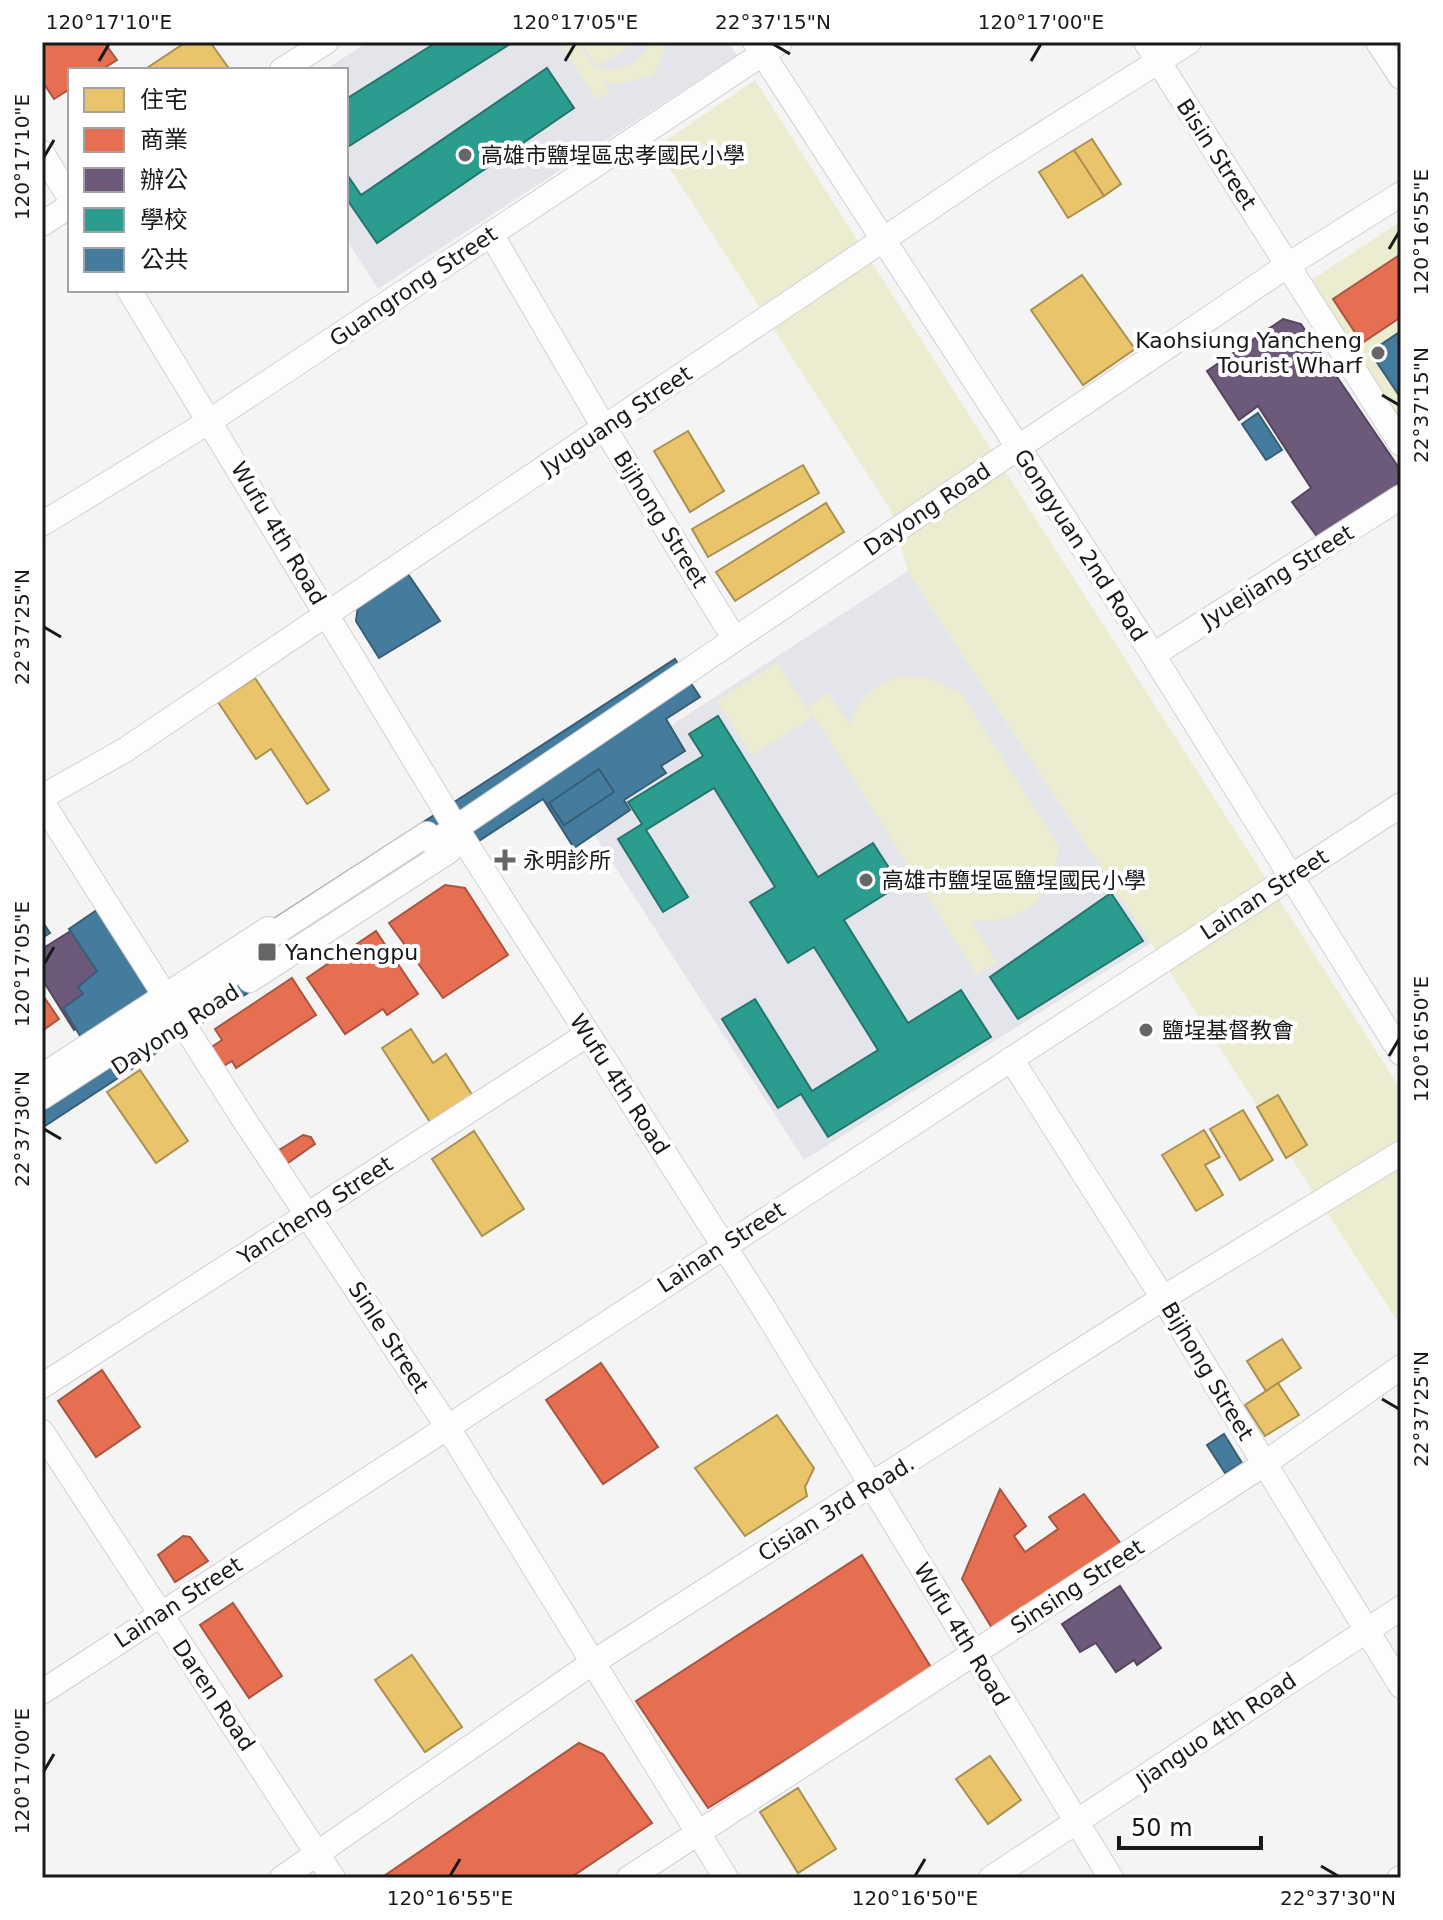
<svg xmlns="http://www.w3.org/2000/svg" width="1443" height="1920" font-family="'DejaVu Sans','Noto Sans TC',sans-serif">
	<rect width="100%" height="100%" fill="#f4f4f4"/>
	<path fill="#e4e5ea" d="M368 42H728L737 55 378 289 346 239V70H325Z
		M908 571 1151 943 804 1160 583 817 606 768Z"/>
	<path fill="#ecedd0" d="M559 42H578L594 68C621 74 638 65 652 42H669L653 75 617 84 602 81 610 93 597 100Z
		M581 42H636L597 67Z
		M755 80 1401 1090V1326L908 571 890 509 656 147Z
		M1401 221V425L1310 281Z
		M777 663 812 717 752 755 717 701Z
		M900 676 927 678 961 693 1059 846C1052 900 1026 923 971 921L996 962 977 975 808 706 828 693 850 725C857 700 876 684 900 676Z"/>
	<path fill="#e9c46a" stroke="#aa9152" stroke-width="2" d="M186 42H210L230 70H144Z
		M1092 139 1121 184 1104 196 1074 150Z
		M1074 150 1104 196 1068 218 1039 172Z
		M1082 275 1135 349 1083 385 1031 310Z
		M688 431 724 491 690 512 654 451Z
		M803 465 819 493 708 557 692 529Z
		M826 503 844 532 735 601 716 572Z
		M255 678 329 790 307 804 271 749 256 759 218 702Z
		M411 1029 433 1063 446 1054 474 1098 432 1125 382 1048Z
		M140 1070 188 1141 156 1163 107 1092Z
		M1278 1095 1307 1145 1286 1158 1257 1107Z
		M1243 1110 1273 1160 1240 1180 1210 1129Z
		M1204 1130 1220 1157 1205 1165 1223 1195 1196 1211 1162 1155Z
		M474 1131 524 1209 482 1236 432 1159Z
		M1282 1339 1301 1368 1266 1391 1247 1361Z
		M1278 1383 1299 1415 1265 1436 1245 1405Z
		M777 1415 814 1468 805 1487 807 1496 745 1536 695 1468Z
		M412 1655 462 1727 425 1752 375 1680Z
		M990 1756 1021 1800 988 1824 956 1779Z
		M798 1788 836 1849 798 1873 760 1812Z"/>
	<path fill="#e76f51" stroke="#a95540" stroke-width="2" d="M42 42H104L117 60 101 70H70V89L54 99 42 81Z
		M1401 254V317L1362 343 1333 299Z
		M445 885 465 888 508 955 443 998 389 923Z
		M376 931 418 994 387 1015 383 1009 345 1034 307 978Z
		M292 978 316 1015 236 1068 232 1061 222 1067 210 1048 222 1040 215 1029Z
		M42 994 59 1019 42 1031Z
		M303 1135 311 1137 315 1144 285 1165 276 1152Z
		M601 1363 658 1447 603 1484 546 1400Z
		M102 1370 140 1427 96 1457 58 1401Z
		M1000 1489 1026 1526 1014 1536 1025 1552 1058 1529 1049 1517 1084 1494 1121 1544 992 1628 962 1579Z
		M183 1536 190 1537 208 1561 175 1582 158 1555Z
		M862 1555 932 1669 708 1808 636 1701Z
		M233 1603 282 1676 249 1698 200 1625Z
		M579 1743 603 1754 652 1823 570 1878H381Z"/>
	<path fill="#6d597a" stroke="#54465d" stroke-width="2" d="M1283 319 1301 324 1401 471 1397 487 1318 538 1292 502 1311 488 1258 406 1239 420 1207 371Z
		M101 912 147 985 74 1030 42 979V949Z
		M1120 1586 1161 1648 1137 1665 1134 1660 1116 1672 1096 1643 1080 1652 1062 1624Z"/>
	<path fill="#2a9d8f" stroke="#25756c" stroke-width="2" d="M437 42 510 44 346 148V99Z
		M547 68 574 108 377 243 346 198V173L361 195Z
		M718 716 818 877 873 843 900 885 844 920 908 1023 961 990 991 1037 828 1137 801 1094 778 1108 722 1019 755 999 812 1091 878 1050 814 947 788 963 750 902 775 887 714 788 646 830 688 897 663 912 618 839 642 824 628 802 703 756 689 734Z
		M1111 893 1143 941 1018 1019 990 977Z"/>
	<path fill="#457b9d" stroke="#385e75" stroke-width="2" d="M1401 331V396L1400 397 1370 352Z
		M1258 413 1282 450 1266 460 1242 424Z
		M408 574 440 621 379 658 356 621 358 606Z
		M675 659 700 697 666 719 685 751 661 766 666 773 624 800 630 810 574 848 543 799 42 1128V1067L82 1039 63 1008 83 994 78 987 97 971 69 929 101 907 167 988Z
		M599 769 614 792 564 825 549 803Z
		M424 843 431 854 397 877 390 866Z
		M42 921 50 933 42 938Z
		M1224 1434 1242 1463 1225 1473 1207 1445Z"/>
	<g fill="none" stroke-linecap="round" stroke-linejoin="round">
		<g stroke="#d1d1d2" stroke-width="26">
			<path id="minor" d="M755 42 1153 655 1401 1053
				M1146 42 1401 444
				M1378 42 1401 77
				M282 70 326 42
				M42 153 70 198
				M42 224 70 206
				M491 234 605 429 734 638
				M129 290 456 828 763 1307 1111 1878
				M42 524 210 421 780 42
				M1153 655 1401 497
				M42 797 125 750 991 167 1189 42
				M42 802 243 1118 447 1426 726 1878
				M250 980 449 851 454 834
				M1011 1059 1163 1298 1401 1686
				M42 1076 268 929
				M42 1097 264 953 258 944 427 834 433 843 456 828 1288 265 1401 194
				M42 1386 588 1034
				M42 1432 333 1878
				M42 1692 1401 805
				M282 1878 592 1663 1163 1298 1401 1153
				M629 1878 1264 1464 1401 1367
				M991 1878 1401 1608
				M1400 1878H1401"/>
		</g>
		<use href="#minor" stroke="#fdfdfd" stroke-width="24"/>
	</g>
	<path fill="none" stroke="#181919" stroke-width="3" d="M773 44 790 54M99 61 109 44M565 61 575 44M1031 61 1041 44M44 157 54 140M1389 249 1399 232M1382 395 1399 405M44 627 61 637M44 964 54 947M1389 1056 1399 1039M44 1129 61 1139M1382 1399 1399 1409M44 1771 54 1754M1321 1866 1338 1876M450 1876 460 1859M915 1876 925 1859"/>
	<g fill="#656666" stroke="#fff" stroke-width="3">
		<circle cx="465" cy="155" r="8"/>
		<circle cx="1378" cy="353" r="8"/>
		<path d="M501 848h8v8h8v8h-8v8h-8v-8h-8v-8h8z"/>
		<circle cx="866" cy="880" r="8"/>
		<rect x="257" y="942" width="20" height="20" rx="4"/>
		<circle cx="1146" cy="1030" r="8"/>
	</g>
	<g text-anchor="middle" stroke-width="8" stroke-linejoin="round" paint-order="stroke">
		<g font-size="22" fill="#181919" stroke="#fff">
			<text transform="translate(1217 154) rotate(57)" y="8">Bisin Street</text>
			<text transform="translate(413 286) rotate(-34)" y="8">Guangrong Street</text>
			<text transform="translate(616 420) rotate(-34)" y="8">Jyuguang Street</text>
			<text transform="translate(927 509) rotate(-34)" y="8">Dayong Road</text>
			<text transform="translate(661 519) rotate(58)" y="8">Bijhong Street</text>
			<text transform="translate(279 533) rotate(59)" y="8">Wufu 4th Road</text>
			<text transform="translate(1081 545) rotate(57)" y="8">Gongyuan 2nd Road</text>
			<text transform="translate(1277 576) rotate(-32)" y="8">Jyuejiang Street</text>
			<text transform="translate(1264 894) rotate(-33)" y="8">Lainan Street</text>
			<text transform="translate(175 1029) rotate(-33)" y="8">Dayong Road</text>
			<text transform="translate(620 1084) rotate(57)" y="8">Wufu 4th Road</text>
			<text transform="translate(315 1210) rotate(-33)" y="8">Yancheng Street</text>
			<text transform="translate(721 1247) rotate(-33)" y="8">Lainan Street</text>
			<text transform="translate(389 1337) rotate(57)" y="8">Sinle Street</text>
			<text transform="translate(1208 1371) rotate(59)" y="8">Bijhong Street</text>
			<text transform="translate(836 1508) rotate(-32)" y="8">Cisian 3rd Road.</text>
			<text transform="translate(1077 1586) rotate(-33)" y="8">Sinsing Street</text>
			<text transform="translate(178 1602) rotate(-33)" y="8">Lainan Street</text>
			<text transform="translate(962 1634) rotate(59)" y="8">Wufu 4th Road</text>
			<text transform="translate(214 1695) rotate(56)" y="8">Daren Road</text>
			<text transform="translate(1216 1730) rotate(-34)" y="8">Jianguo 4th Road</text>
		</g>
		<g font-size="22" fill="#181919" stroke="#fff" text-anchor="start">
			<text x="481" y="163">高雄市鹽埕區忠孝國民小學</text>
			<text x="1362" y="348" text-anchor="end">Kaohsiung Yancheng<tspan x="1362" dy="25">Tourist Wharf</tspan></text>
			<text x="523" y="868">永明診所</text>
			<text x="882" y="888">高雄市鹽埕區鹽埕國民小學</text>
			<text x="285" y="960">Yanchengpu</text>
			<text x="1162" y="1038">鹽埕基督教會</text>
		</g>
	</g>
	<rect width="1443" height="1920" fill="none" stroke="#ffffff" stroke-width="88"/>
	<rect x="68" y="68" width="280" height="224" fill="#ffffff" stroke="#a3a3a3" stroke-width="2"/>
	<rect x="84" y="88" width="40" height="24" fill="#e9c46a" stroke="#a3a3a3" stroke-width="2"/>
	<text x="140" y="108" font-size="24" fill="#181919">住宅</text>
	<rect x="84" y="128" width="40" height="24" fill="#e76f51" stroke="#a3a3a3" stroke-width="2"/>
	<text x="140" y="148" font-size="24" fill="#181919">商業</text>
	<rect x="84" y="168" width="40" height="24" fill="#6d597a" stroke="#a3a3a3" stroke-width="2"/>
	<text x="140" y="188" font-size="24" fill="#181919">辦公</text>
	<rect x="84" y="208" width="40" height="24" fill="#2a9d8f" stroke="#a3a3a3" stroke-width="2"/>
	<text x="140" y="228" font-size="24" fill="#181919">學校</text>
	<rect x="84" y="248" width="40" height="24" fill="#457b9d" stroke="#a3a3a3" stroke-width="2"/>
	<text x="140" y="268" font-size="24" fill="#181919">公共</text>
	<path d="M1119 1836v12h142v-12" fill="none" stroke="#181919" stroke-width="4"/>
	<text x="1131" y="1836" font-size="24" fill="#181919" stroke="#ffffff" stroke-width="6" paint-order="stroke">50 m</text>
	<rect x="44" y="44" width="1355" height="1832" fill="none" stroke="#181919" stroke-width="3"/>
	<g font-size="20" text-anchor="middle" fill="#181919">
		<text x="109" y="29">120°17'10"E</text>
		<text x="575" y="29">120°17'05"E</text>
		<text x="773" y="29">22°37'15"N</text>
		<text x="1041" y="29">120°17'00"E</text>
		<text transform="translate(22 157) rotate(-90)" y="7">120°17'10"E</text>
		<text transform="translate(1421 232) rotate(-90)" y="7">120°16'55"E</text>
		<text transform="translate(1421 405) rotate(-90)" y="7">22°37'15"N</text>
		<text transform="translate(22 627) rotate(-90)" y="7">22°37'25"N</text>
		<text transform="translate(22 964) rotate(-90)" y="7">120°17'05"E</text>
		<text transform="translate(1421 1039) rotate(-90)" y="7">120°16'50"E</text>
		<text transform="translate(22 1129) rotate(-90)" y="7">22°37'30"N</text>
		<text transform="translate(1421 1409) rotate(-90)" y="7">22°37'25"N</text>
		<text transform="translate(22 1771) rotate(-90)" y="7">120°17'00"E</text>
		<text x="450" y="1905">120°16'55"E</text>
		<text x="915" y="1905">120°16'50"E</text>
		<text x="1338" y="1905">22°37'30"N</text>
	</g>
</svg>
